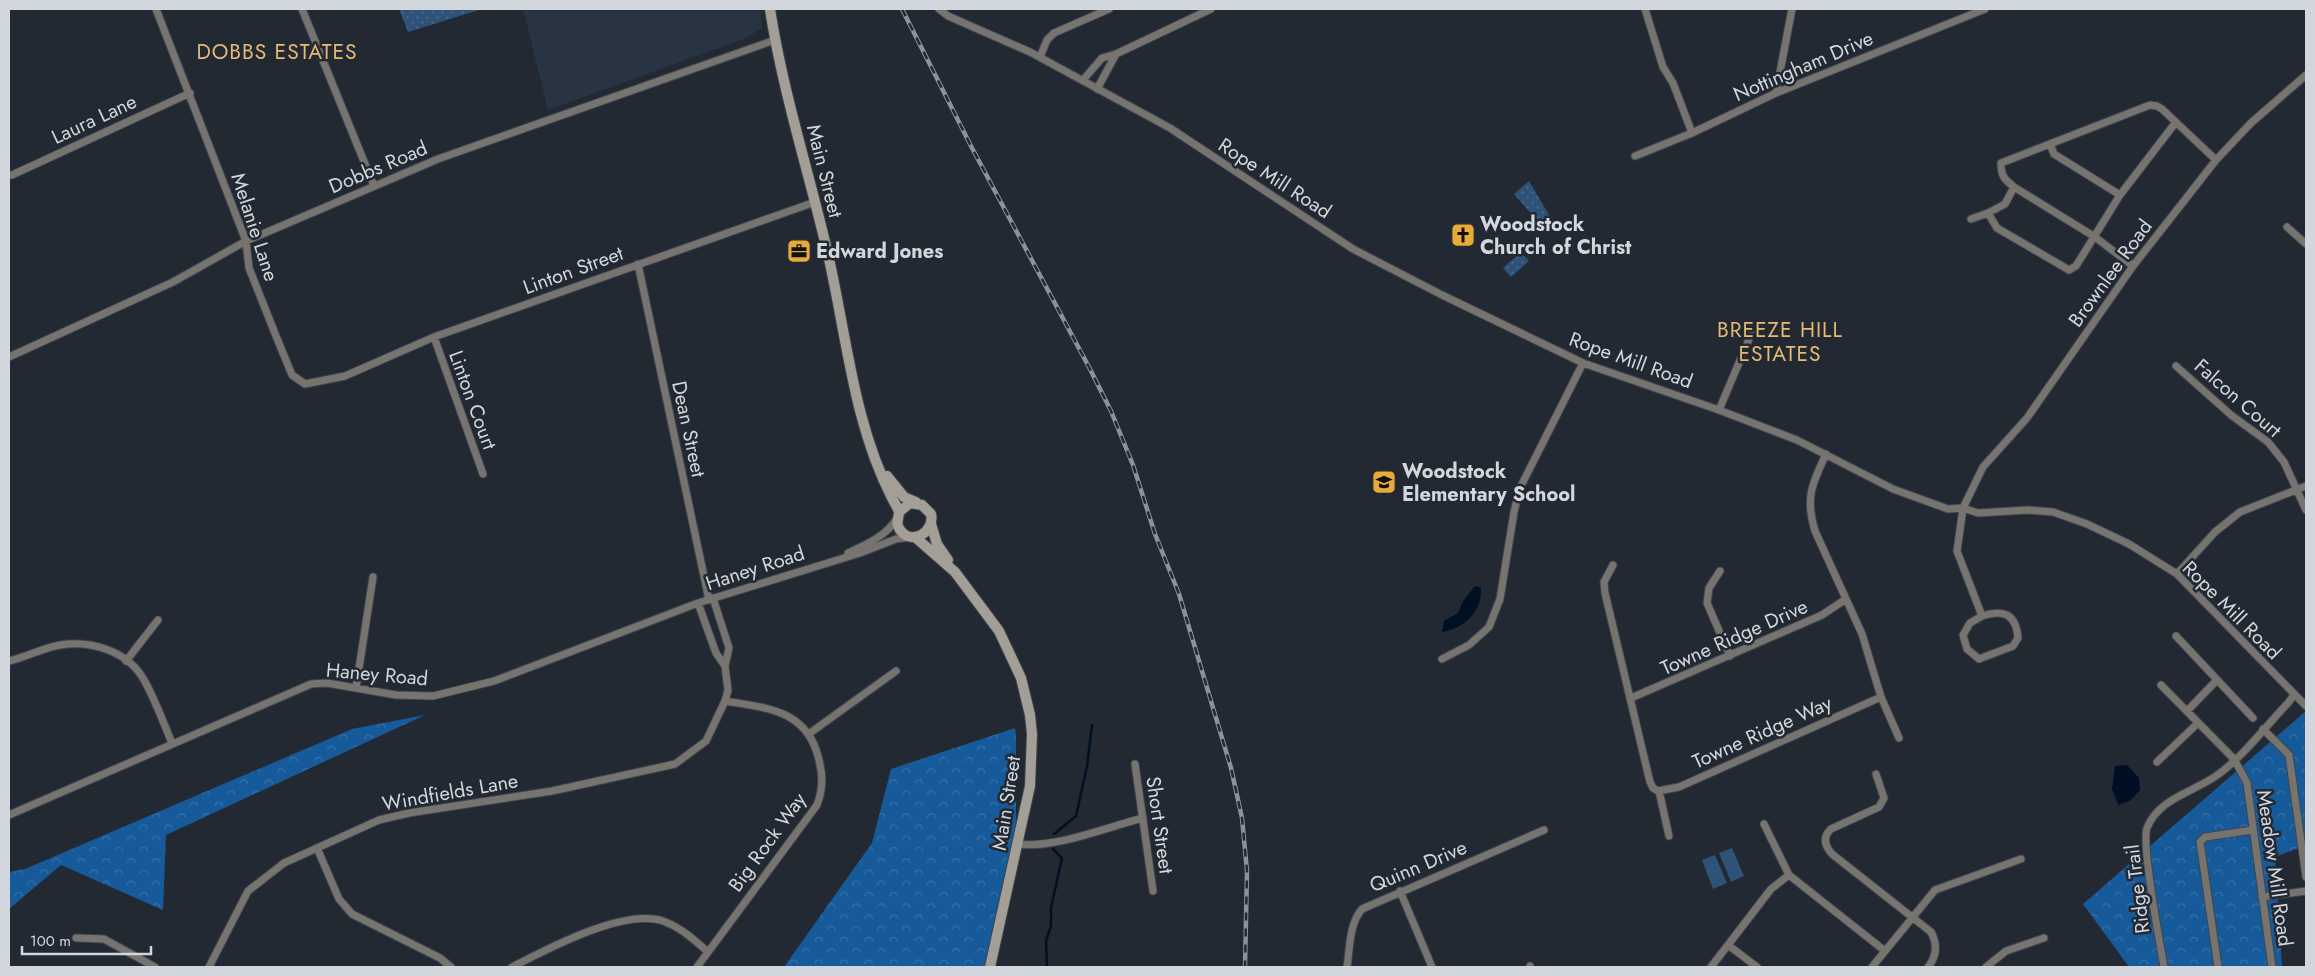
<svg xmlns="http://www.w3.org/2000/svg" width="2315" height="976" font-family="Jost,sans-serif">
	<defs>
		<pattern id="forest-crowns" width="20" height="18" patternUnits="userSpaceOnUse" patternTransform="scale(1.25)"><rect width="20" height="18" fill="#165a9a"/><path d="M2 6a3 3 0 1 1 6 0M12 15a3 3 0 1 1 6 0" fill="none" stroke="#3771a8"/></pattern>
		<pattern id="park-dots" width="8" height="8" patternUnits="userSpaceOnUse" patternTransform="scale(1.25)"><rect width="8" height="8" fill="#2f5279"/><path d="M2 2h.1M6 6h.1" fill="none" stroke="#4c6a8c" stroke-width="1.8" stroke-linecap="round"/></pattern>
	</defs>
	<rect width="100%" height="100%" fill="#222932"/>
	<path fill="#283441" d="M523 9H760L762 28 746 38 548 110Z"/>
	<path fill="#2f5279" d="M1732 848 1744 876 1731 882 1719 853Z
		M1715 855 1727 883 1713 889 1702 860Z"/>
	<path fill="url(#forest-crowns)" d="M2306 711V845L2275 857 2282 967H2129L2083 904Z
		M425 715 166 835 163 910 61 865 9 909V872L25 869 352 729Z
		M1015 728 1016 736V840L987 967H784L872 843 891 769Z"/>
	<path fill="url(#park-dots)" d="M399 9H482L408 32Z
		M1529 181 1552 220 1543 227 1514 194Z
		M1521 252 1529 261 1511 277 1503 268Z"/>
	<path fill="#001024" d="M1475 586 1481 588C1482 612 1465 628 1442 632L1444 621 1458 613 1463 601Z
		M2127 765 2139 778 2140 790 2131 800 2118 805 2112 789 2115 766Z"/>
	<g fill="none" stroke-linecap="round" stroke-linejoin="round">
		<path stroke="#001024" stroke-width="2.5" d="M1054 834 1076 816 1087 766 1092 725
			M1047 967 1046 941 1051 926V908L1062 858 1053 849"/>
		<g stroke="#3e454d" stroke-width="9">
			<path id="street" d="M156 9 246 241 249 268 276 336 292 375 305 384 345 376 434 337 815 202
				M302 9 374 186
				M939 9 948 16 1030 52 1170 128 1353 249 1442 295 1583 363 1719 410 1797 440 1893 489 1948 509 1963 508 1978 513 2028 510 2053 512 2087 524 2129 544 2177 574 2306 706
				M1645 9 1663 67 1673 83 1692 133
				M1116 54 1211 9
				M1040 57 1047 40 1054 33 1109 9
				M1083 80 1102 58 1116 54 1097 89
				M1776 93 1792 9
				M2050 144 2054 154 2120 195
				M1635 156 1692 133 1776 93 1985 9
				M12 175 190 93
				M1988 213 2005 204 2014 187
				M1971 219 1988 213 1997 228 2069 270 2076 266 2120 195 2176 122
				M2287 227 2306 244
				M638 264 709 600
				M2133 266 2095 237 2014 187C2004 179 2001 176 2001 163L2150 105 2157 106 2162 109 2216 160
				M434 337 483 474
				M9 357 173 282 246 241 438 159 775 40
				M2176 366 2231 415 2268 442 2284 462 2306 510
				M1719 410 1752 332
				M848 553C865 545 887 536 897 518
				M1613 565 1604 582 1605 593 1650 782 1653 788 1658 791 1679 787 1881 697 1862 634 1815 531C1805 498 1812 484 1826 454
				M1720 571 1709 588 1707 603 1730 656
				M2177 574 2215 532 2240 512 2306 486
				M698 603 716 653 725 666 729 648 713 598
				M1982 616C2004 609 2016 614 2018 638L2013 646 1979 659 1967 649 1963 635 1970 623 1982 616 1957 551 1963 508 1983 467 2027 418 2133 266 2216 160 2251 123 2306 75
				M2176 636 2253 718
				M1442 659 1469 645 1489 627 1500 599 1514 512 1520 488 1583 363
				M9 661C26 657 43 648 60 645 91 640 128 651 144 680 155 699 163 722 172 743
				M126 661 158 620
				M2161 685 2234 759 2247 783 2272 967
				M356 688 373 577
				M1881 697 1899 738
				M1631 698 1822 615 1846 599
				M2187 711 2217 680
				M2263 729 2289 755 2306 877
				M810 733 896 671
				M2157 762 2198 723
				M1135 764 1153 891
				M1876 774 1884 798 1879 807 1831 829C1822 837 1825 846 1832 854L1931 932C1938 945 1937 956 1928 967
				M1659 791 1669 836
				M9 815 311 684 327 683 396 695 433 696 494 681 698 603 860 553 896 539 910 537
				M1764 824 1789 875 1885 951
				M1018 844C1054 849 1107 827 1143 818
				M317 848 339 899 352 914 440 958 451 967
				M1400 891 1432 967
				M2262 897 2306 891
				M76 938 104 939 155 967
				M1728 945 1757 967
				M1530 966V967
				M209 967 248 891 284 863 379 820 409 813 552 791 675 764 706 741 725 701 728 690 725 666
				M512 967C547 949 620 910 660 920 679 926 692 938 707 951
				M697 967 817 805C823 789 823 776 819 760 808 710 768 708 725 701
				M1347 967C1350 948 1349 924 1362 909L1544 830
				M1711 967 1771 889 1789 875
				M1872 967 1935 890 2021 859
				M1986 967 2006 951 2044 938
				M2164 967C2160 944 2141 844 2147 828 2158 799 2193 792 2216 776 2242 758 2266 726 2288 703L2294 695
				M2218 967 2200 842 2205 837 2253 830"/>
		</g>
		<g stroke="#3e454d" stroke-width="12">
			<path id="secondary" d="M770 9C783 94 810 175 829 259 847 339 854 424 892 498 894 502 898 508 899 512 899 519 895 523 900 530 912 546 935 532 931 514L922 505 910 503 899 512
				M887 476 904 497 916 502
				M931 524 937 544 948 560
				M915 537 955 572 999 631 1021 678 1030 715 1032 734 1030 786 990 967"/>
		</g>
		<use href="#street" stroke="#77746f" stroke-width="7"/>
		<use href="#secondary" stroke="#a49f96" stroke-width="10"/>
		<g stroke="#8c9299" stroke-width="4.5">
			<path id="rail" d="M902 9 972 148 1090 369 1111 411 1133 465 1155 534 1179 594 1231 768 1242 818 1247 871 1245 967"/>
		</g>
		<use href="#rail" stroke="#222932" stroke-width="2.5" stroke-dasharray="8" stroke-linecap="butt"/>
	</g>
	<defs>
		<g id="church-square" transform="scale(1.25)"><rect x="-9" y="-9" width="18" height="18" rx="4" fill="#e8ab37" stroke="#222932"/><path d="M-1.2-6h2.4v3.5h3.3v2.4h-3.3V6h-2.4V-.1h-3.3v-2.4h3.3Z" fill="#111"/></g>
		<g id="office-square" transform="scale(1.25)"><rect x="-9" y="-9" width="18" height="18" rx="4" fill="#e8ab37" stroke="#222932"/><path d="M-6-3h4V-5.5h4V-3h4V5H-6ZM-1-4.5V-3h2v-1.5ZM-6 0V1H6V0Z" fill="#111"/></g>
		<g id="school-square" transform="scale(1.25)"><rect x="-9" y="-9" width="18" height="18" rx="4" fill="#e8ab37" stroke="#222932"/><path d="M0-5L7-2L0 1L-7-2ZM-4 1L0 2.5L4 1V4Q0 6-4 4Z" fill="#111"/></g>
	</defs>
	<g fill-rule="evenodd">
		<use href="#church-square" x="1463" y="235"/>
		<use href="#office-square" x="799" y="251"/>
		<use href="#school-square" x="1384" y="482"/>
	</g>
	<g text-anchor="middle" stroke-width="5" stroke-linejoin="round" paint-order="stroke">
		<g font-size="20" fill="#d2d7dd" stroke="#222932">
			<text transform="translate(1803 66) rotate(-23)" y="7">Nottingham Drive</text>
			<text transform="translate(94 119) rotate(-25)" y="7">Laura Lane</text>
			<text transform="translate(378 167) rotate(-23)" y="7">Dobbs Road</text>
			<text transform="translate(825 171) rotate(76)" y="7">Main Street</text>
			<text transform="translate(1275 178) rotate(33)" y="7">Rope Mill Road</text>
			<text transform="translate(255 227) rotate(72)" y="7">Melanie Lane</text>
			<text transform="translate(573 270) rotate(-20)" y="7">Linton Street</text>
			<text transform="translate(2110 273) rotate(-54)" y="7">Brownlee Road</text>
			<text transform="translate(1631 360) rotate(20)" y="7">Rope Mill Road</text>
			<text transform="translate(2238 398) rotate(41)" y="7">Falcon Court</text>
			<text transform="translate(473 400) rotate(70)" y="7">Linton Court</text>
			<text transform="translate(689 429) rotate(78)" y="7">Dean Street</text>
			<text transform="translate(755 568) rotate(-18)" y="7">Haney Road</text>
			<text transform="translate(2232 610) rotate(45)" y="7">Rope Mill Road</text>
			<text transform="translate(1734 637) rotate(-24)" y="7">Towne Ridge Drive</text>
			<text transform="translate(377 674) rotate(5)" y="7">Haney Road</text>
			<text transform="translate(1762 732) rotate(-24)" y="7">Towne Ridge Way</text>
			<text transform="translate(450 792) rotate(-10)" y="7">Windfields Lane</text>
			<text transform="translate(1006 803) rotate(-81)" y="7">Main Street</text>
			<text transform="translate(1160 825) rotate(82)" y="7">Short Street</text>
			<text transform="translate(767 842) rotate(-54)" y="7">Big Rock Way</text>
			<text transform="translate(1418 866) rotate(-23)" y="7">Quinn Drive</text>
			<text transform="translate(2275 868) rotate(82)" y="7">Meadow Mill Road</text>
			<text transform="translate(2137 889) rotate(-97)" y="7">Ridge Trail</text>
		</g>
		<g font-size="20" font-weight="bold" fill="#d2d7dd" stroke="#222932" text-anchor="start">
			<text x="1480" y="231">Woodstock<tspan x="1480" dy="23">Church of Christ</tspan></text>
			<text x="816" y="258">Edward Jones</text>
			<text x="1402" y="478">Woodstock<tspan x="1402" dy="23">Elementary School</tspan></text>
		</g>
		<g font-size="21" letter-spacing="1" fill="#e4ba75" stroke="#222932">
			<text x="277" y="59">DOBBS ESTATES</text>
			<text x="1780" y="337">BREEZE HILL<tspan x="1780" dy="24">ESTATES</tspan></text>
		</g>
	</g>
	<rect width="2315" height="976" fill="none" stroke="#d2d7dd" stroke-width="20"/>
	<path d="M22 946v8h129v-8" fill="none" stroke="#d2d7dd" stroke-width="2.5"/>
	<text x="30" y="946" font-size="15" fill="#d2d7dd" stroke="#222932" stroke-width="4" paint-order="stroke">100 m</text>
</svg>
